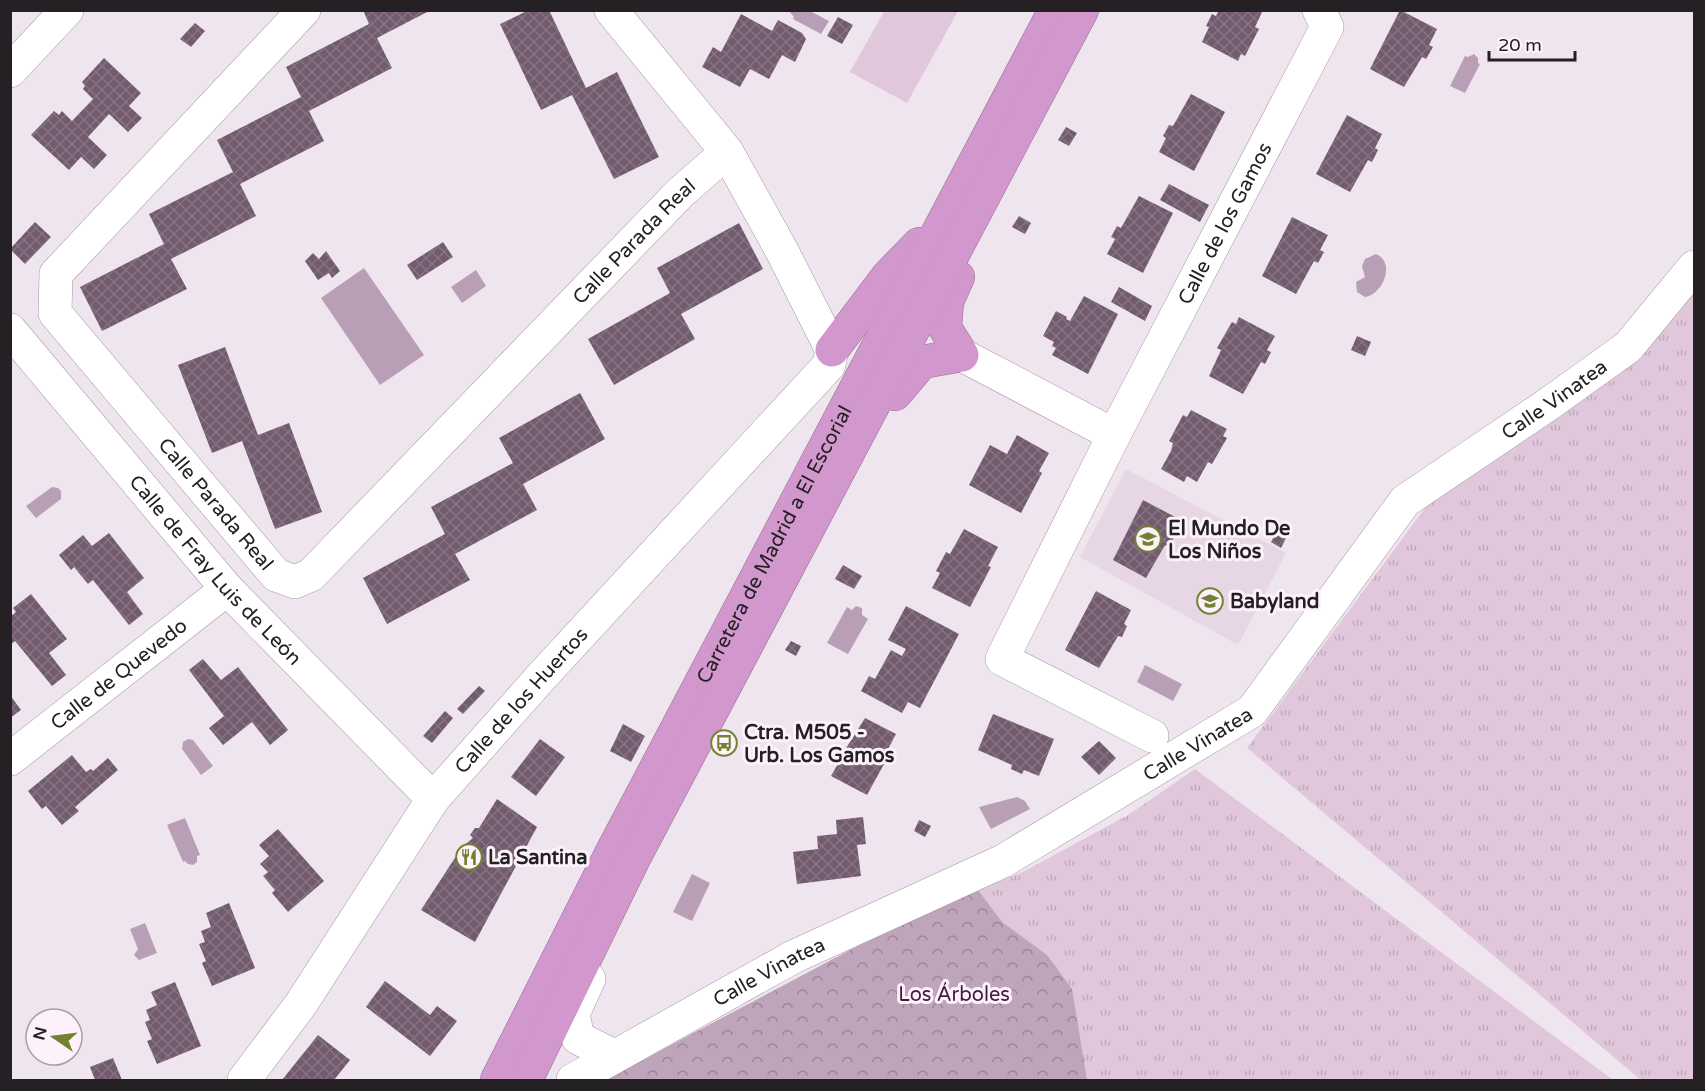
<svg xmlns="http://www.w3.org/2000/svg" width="1705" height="1091" font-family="'Varela Round',sans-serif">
	<defs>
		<pattern id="grass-tufts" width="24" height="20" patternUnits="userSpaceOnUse" patternTransform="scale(1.5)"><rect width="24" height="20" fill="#e0c7dc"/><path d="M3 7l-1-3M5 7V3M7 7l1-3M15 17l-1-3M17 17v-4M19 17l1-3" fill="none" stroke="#c0abbc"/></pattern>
		<pattern id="forest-crowns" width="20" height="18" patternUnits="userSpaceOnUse" patternTransform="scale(1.5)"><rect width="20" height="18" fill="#bfa5bc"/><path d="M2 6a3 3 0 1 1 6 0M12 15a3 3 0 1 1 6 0" fill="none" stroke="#9b8698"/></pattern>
		<pattern id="building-cross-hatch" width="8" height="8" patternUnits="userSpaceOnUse" patternTransform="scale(1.5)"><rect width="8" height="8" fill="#725a6f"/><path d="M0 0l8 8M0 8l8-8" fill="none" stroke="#857282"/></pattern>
	</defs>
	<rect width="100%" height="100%" fill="#efe5ee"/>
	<path fill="#e7d6e4" d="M1126 469 1286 553 1238 645 1080 557Z"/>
	<path fill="url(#grass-tufts)" d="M1694 285V1080H1641L1247 748 1425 508 1639 351Z
		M1195 769 1613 1080H605L916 915 1023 872 1128 815Z"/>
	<path fill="url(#forest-crowns)" d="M978 890 1002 922 1047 955 1072 989 1087 1080H605L916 915Z"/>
	<path fill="#e0c7dc" d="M885 10 958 11 907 103 850 72Z"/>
	<path fill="#b99fb6" d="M789 11H810L829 21 821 34 793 19 794 17Z
		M1474 54 1478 58V63L1480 64 1465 93 1450 86 1465 56 1468 57Z
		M1376 254C1396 262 1383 295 1365 297L1357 292 1356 282 1365 277 1362 266 1365 259Z
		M364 268 424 355 380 385 321 298Z
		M476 270 486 286 462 303 451 287Z
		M52 487 58 488 61 491V499L36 518 26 506Z
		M856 606 862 608V615L868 619 848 654 827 643 847 607 852 610Z
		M1145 665 1182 684 1173 701 1137 682Z
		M188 739 193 740 213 766 201 775 182 749 183 742Z
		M1017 797 1025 801 1030 809 991 829 979 807Z
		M185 818 200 855 197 856V862L193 865 188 864 185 861 183 862 167 825Z
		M692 874 710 883 692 921 673 912Z
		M145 923 157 953 139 960 134 955 138 949 130 929Z"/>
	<path fill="url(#building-cross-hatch)" d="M363 10H431L377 38 392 68 309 111 324 141 240 184 256 216 171 259 187 289 102 331 80 287 164 244 149 214 233 172 217 140 301 97 286 67 369 24Z
		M529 10H549L586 88 617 72 659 157 614 179 572 95 541 110 500 24Z
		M1219 10H1263L1255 27 1259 29 1245 56 1241 54 1238 61 1202 42 1209 27 1206 26 1212 14 1216 16Z
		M1400 10 1437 29 1429 45 1433 47 1426 59 1422 57 1404 87 1370 69Z
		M741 14 772 31 778 20 802 33 806 39 795 62 782 55 769 79 750 69 740 87 702 67 713 47 721 52Z
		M838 17 853 25 842 44 827 36Z
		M195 23 205 31 191 47 180 39Z
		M104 58 141 93 129 106 142 118 128 132 109 114 88 137 107 155 94 169 81 157 69 170 31 135 54 111 59 115 62 111 72 121 93 99 83 89 85 86 82 82Z
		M1191 94 1225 112 1194 171 1159 152 1166 138 1163 136 1169 125 1173 126Z
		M1347 115 1382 134 1375 148 1378 150 1372 162 1368 160 1350 192 1316 174Z
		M1066 127 1077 133 1069 146 1058 140Z
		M1169 184 1209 205 1200 222 1160 200Z
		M1139 196 1173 213 1143 273 1107 254 1115 239 1111 237 1117 226 1121 228Z
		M1019 216 1031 223 1025 234 1012 227Z
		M1292 217 1328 235 1320 250 1324 252 1318 263 1314 261 1296 294 1262 276Z
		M35 222 51 237 25 264 10 249Z
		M739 223 763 269 681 314 695 339 614 385 588 339 670 293 657 268Z
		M443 242 453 257 417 280 407 265Z
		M326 251 340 271 332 278 329 273 318 280 305 261 313 253 319 259Z
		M1119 287 1152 306 1145 321 1111 302Z
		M1084 296 1118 314 1088 374 1052 355 1056 348 1052 346 1054 342 1043 336 1056 311 1067 317 1066 319 1070 321Z
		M1239 317 1275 336 1267 350 1271 352 1265 364 1261 362 1243 394 1209 376 1221 350 1217 348 1232 322 1236 324Z
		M1357 336 1371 342 1365 356 1351 350Z
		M225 347 258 435 289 423 322 512 275 529 242 441 212 453 178 365Z
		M580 393 605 439 523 484 537 510 455 554 470 580 387 624 363 578 445 534 431 507 513 463 499 438Z
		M1191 410 1227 429 1223 436 1227 438 1212 464 1208 462 1197 482 1187 476 1184 482 1161 469 1171 451 1173 443 1169 441 1183 415 1187 417Z
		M1017 435 1049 453 1039 471 1042 473 1021 513 969 485 990 445 1007 454Z
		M1143 500 1179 519 1171 534 1175 536 1168 547 1165 545 1146 578 1113 560Z
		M964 529 998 547 988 566 991 567 970 607 932 588 940 573 936 571 946 552 950 554Z
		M1276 532 1286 538 1281 548 1271 542Z
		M109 533 144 578 127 592 143 614 129 625 93 580 88 584 74 567 71 570 59 555 83 535 92 546Z
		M843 565 862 576 854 589 835 579Z
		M1096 591 1131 610 1124 624 1127 626 1122 637 1118 636 1099 668 1065 650Z
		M31 594 67 639 49 653 66 675 52 686 15 641 10 645V617L16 612 13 608Z
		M906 606 959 634 920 708 908 702 902 713 861 691 869 676 875 679 891 650 902 656 906 649 888 640Z
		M791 641 801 646 796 656 785 650Z
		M203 659 221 680 238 667 288 730 270 745 252 722 223 745 209 728 224 716 189 670Z
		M479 686 485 691 463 714 457 709Z
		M10 695 21 710 10 718Z
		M445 711 453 718 432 743 423 736Z
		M993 714 1054 739 1039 776 1024 770 1022 774 1011 769 1012 765 978 750Z
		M865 718 896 734 886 753 889 755 867 795 831 776 839 762 835 760 841 748 845 750Z
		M623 724 645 736 631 762 610 751Z
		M540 739 565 757 536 796 511 777Z
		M1099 741 1116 758 1099 775 1081 757Z
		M72 755 86 772 91 769 93 771 108 758 118 770 75 807 79 811 62 825 46 806 42 809 28 791Z
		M497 799 537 827 475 942 421 910 462 847 473 838 470 835 475 828H479Z
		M863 817 866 844 857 845 861 876 797 884 793 852 818 849 817 836 837 834 836 820Z
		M919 820 931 826 925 837 914 831Z
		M278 829 324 881 288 912 272 893 275 890 263 876 268 872 260 864 269 856 259 845Z
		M229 903 255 968 212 986 202 963 206 961 199 944 205 942 201 931 211 927 206 913Z
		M385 981 430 1015 437 1006 457 1021 430 1056 366 1007Z
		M175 982 201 1046 157 1064 147 1041 152 1039 145 1022 150 1020 146 1010 157 1005 151 992Z
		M318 1035 350 1060 334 1080H282Z
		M113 1058 122 1080H95L90 1067Z"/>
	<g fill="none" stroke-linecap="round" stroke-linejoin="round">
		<g stroke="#a399a1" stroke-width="34">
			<g id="minor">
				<path id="s1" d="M304 10 56 274 55 313 276 575 295 582 311 575 680 193 727 152"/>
				<path d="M10 71 67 10"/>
				<path id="s2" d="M10 330 227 589 433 799"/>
				<path d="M962 355 1114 435"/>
				<path id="s3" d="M1152 736 1002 659 1114 435 1327 27 1319 10"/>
				<path id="s4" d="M10 759 227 589"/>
				<path d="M589 979 573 1014 578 1038 614 1056"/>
				<path id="s5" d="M244 1080 301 1004 433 799 543 675 829 365 832 350 782 251 727 152 611 10"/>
				<path id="s6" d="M573 1080 793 957 1003 861 1252 711 1405 501 1550 403 1628 347 1694 267"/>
			</g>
		</g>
		<g stroke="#956d91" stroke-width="34">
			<g id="highway">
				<path d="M832 350 888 276 919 244"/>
				<path d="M895 394 922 362 962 355 945 328 947 302 958 277"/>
				<path id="s7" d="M497 1080 613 850 1055 10"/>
				<path d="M526 1080 633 860 1082 10"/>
			</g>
		</g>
		<use href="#minor" stroke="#fff" stroke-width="33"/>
		<use href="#highway" stroke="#d297cc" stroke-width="33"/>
	</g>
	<defs>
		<g id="school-ring" transform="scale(1.35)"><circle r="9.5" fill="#fdf2fb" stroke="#718231" stroke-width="1.5"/><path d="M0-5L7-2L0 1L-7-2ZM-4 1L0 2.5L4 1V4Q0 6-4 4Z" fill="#718231"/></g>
		<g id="bus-ring" transform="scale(1.35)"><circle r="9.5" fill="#fdf2fb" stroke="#718231" stroke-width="1.5"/><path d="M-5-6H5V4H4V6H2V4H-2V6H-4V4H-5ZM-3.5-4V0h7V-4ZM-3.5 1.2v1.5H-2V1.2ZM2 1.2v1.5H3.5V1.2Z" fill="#718231"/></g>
		<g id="restaurant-ring" transform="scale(1.35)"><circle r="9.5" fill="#fdf2fb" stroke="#718231" stroke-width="1.5"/><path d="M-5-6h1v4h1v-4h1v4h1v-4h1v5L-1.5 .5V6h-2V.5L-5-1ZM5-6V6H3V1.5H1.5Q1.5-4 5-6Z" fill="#718231"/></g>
	</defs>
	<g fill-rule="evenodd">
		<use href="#school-ring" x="1148" y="539"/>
		<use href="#school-ring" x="1210" y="601"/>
		<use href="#bus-ring" x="724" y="743"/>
		<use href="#restaurant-ring" x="469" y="857"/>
	</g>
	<g text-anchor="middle" stroke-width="6" stroke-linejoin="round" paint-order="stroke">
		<g font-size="20" fill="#242023" stroke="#fdf2fb">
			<text dy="7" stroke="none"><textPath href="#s3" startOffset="658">Calle de los Gamos</textPath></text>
			<text dy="7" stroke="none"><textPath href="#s1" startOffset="1246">Calle Parada Real</textPath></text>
			<text dy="7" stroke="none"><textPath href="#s6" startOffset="1214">Calle Vinatea</textPath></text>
			<text dy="7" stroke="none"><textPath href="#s1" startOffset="651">Calle Parada Real</textPath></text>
			<text dy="7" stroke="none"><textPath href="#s7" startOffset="603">Carretera de Madrid a El Escorial</textPath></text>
			<text dy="7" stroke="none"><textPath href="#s2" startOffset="316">Calle de Fray Luis de León</textPath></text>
			<text dy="7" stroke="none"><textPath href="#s4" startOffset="138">Calle de Quevedo</textPath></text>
			<text dy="7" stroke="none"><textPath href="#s5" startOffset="471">Calle de los Huertos</textPath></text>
			<text dy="7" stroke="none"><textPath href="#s6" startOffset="710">Calle Vinatea</textPath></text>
			<text dy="7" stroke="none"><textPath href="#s6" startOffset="224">Calle Vinatea</textPath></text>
		</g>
		<g font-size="20" font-weight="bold" fill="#242023" stroke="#fdf2fb" text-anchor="start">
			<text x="1168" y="535">El Mundo De<tspan x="1168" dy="23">Los Niños</tspan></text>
			<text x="1230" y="608">Babyland</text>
			<text x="744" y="739">Ctra. M505 -<tspan x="744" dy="23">Urb. Los Gamos</tspan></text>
			<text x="488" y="864">La Santina</text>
		</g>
		<g font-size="20" fill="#3f1b3c" stroke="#fdf2fb">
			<text x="954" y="1001">Los Árboles</text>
		</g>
	</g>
	<rect width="1705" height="1091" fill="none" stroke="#242023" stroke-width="24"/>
	<g transform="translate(54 1037) rotate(284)"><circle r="28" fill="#fdf2fb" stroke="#a69ea5" stroke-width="1.5"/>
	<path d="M0-4.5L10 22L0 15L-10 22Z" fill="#718231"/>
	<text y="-9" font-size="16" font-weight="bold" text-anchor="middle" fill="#242023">N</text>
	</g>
	<path d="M1489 51v9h86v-9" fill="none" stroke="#242023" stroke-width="3"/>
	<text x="1498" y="51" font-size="18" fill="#242023" stroke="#fdf2fb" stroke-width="4.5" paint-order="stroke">20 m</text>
</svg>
